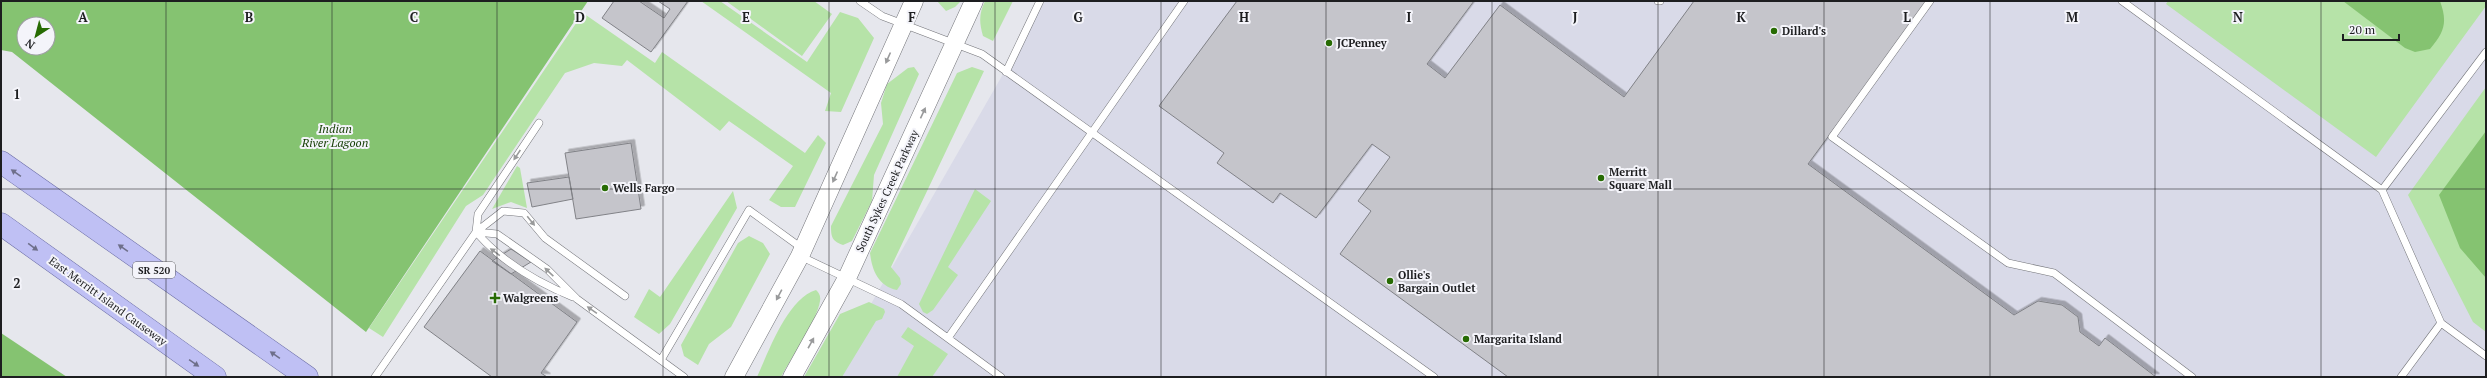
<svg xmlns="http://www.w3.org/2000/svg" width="2487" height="378" font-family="'PT Serif',serif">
	<defs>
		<filter id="shadow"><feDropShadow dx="3.5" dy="-3.5" stdDeviation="0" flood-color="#0004"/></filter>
	</defs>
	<rect width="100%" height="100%" fill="#e6e7ed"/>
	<path fill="#d9dae8" d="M1045 1H2486V377H829Z"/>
	<path fill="#b6e3a8" d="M701 1H720L807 62 840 12 858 18 874 38 841 112 825 111 831 93Z
		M726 1H814L832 14 802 56Z
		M937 1H961L955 7 946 11Z
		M985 1H1013L993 41 983 36C979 22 979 14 985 1Z
		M2168 1H2486V6L2376 157 2166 4Z
		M583 13 655 63 662 52 805 153 818 135 826 143 795 207H781L769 200 793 166 729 121 720 131 627 60 622 66 594 63 565 73 483 195 466 206 383 337 369 328Z
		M914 67 919 74 874 175 872 201 852 241 843 245C832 241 831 237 831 226L883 124 881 103 887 84 908 68Z
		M972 67 984 71 891 267 900 278 901 284 897 290C878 286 872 270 870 253L957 73Z
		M2486 87V332L2473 322 2408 195Z
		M517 166 520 168 527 208 511 202 492 209Z
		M975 189 991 201 948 267 958 275 933 310 927 314 923 312 919 304Z
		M733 191 737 208 670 324 659 334 634 317 649 289 660 297Z
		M749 236 763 243 770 254 731 327 709 344 698 365 684 356 681 345 738 243Z
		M816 290C819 293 821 296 820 301 817 321 791 358 781 377H757C769 351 787 299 816 290Z
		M869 302 884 309 885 312 882 319 876 321 842 377H804L840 314Z
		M908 327 948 354 932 377H897L914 346 901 337Z"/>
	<path fill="#85c371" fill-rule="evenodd" d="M1 1H588L366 332 12 52 1 50ZM24 24H48V48H24Z
		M2343 1H2440C2448 23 2444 32 2430 49L2415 52 2405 48Z
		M2486 131V278L2460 248 2439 195Z
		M1 333 67 377H1Z"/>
	<path fill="#c5c5cb" stroke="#818287" filter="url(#shadow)" d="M614 1H639L664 18 670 9 658 1H688L651 52 602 18Z
		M1237 1H1474L1427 64 1445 78 1500 5 1624 97 1694 1H1928L1808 164 2014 315 2038 301 2062 305 2078 317 2080 332 2099 346 2105 338 2156 377H1508L1340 254 1371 211 1358 201 1390 157 1372 144 1316 218 1280 193 1273 203 1217 163 1224 153 1159 106Z
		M631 143 641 209 576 219 565 153Z
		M569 177 573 199 532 207 527 183Z
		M511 249 531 262 511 274 492 261Z
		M480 251 577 322 541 373 547 377H492L424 327Z"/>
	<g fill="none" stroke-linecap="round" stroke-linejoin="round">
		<g stroke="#737479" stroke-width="8">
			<path id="service" d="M860 1 882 16 982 54 1434 377
				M1658 1H1660
				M1930 1 1832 137 2008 263 2054 273 2192 377
				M2122 1 2382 190 2441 323 2486 356
				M1006 72 1040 1
				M539 123 478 214 476 232C502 262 536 282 573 297
				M2382 190 2486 52
				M476 232 497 234 547 269 577 299 684 377
				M800 256 901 304 1001 377
				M948 338 1184 1
				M661 360 749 210 803 249
				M375 377 476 232 503 211 524 213 545 238 625 296
				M2401 377 2441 323"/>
		</g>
		<g stroke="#737479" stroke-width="19">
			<path id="tertiary" d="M734 377 800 256 914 1
				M792 377 847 278 974 1"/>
		</g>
		<g stroke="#6a6ca5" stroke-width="23">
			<path id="primary" d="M1 162 307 377
				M1 224 215 377"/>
		</g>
		<use href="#service" stroke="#fff" stroke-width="7"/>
		<use href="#tertiary" stroke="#fff" stroke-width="18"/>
		<use href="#primary" stroke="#bfc0f4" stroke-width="22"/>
	</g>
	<defs><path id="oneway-solid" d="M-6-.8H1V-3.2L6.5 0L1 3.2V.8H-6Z"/></defs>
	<g fill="#999a9b">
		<use href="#oneway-solid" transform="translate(888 58) rotate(114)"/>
		<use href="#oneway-solid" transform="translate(923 113) rotate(-65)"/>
		<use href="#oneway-solid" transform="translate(517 155) rotate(124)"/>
		<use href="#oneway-solid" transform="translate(835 177) rotate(114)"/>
		<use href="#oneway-solid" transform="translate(531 221) rotate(51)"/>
		<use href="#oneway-solid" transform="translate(495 252) rotate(-144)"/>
		<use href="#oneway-solid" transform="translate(549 272) rotate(-137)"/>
		<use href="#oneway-solid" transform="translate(779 295) rotate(118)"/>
		<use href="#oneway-solid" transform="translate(592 310) rotate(-145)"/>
		<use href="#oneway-solid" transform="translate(811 343) rotate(-61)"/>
	</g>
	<g fill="#6e6f8a">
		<use href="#oneway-solid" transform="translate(16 173) rotate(-145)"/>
		<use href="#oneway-solid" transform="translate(33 247) rotate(36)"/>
		<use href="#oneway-solid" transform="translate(123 248) rotate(-145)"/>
		<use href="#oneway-solid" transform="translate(275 355) rotate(-145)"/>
		<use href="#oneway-solid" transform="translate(194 363) rotate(35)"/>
	</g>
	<path fill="none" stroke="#1d1e20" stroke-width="1" stroke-opacity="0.55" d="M166 1V377M332 1V377M497 1V377M663 1V377M829 1V377M995 1V377M1161 1V377M1326 1V377M1492 1V377M1658 1V377M1824 1V377M1990 1V377M2155 1V377M2321 1V377M1 189H2486"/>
	<g fill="#276b03" stroke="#f4f4fa" stroke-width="1.5">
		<circle cx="1774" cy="31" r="4"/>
		<circle cx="1329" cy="43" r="4"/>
		<circle cx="1601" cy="178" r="4"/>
		<circle cx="605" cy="188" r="4"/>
		<circle cx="1390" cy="281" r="4"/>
		<path d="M493 292h4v4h4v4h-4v4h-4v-4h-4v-4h4z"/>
		<circle cx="1466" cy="339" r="4"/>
	</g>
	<g text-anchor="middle" stroke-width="4" stroke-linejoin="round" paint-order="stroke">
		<rect fill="#f4f4fa" stroke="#5e5e61" stroke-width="1" x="133" y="262" width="42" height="16" rx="3"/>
		<g font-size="10" font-weight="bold" fill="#1d1e20">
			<text x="154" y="274">SR 520</text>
		</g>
		<g font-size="11" font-weight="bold" fill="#1d1e20" stroke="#f4f4fa" text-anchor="start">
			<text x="1782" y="35">Dillard's</text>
			<text x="1337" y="47">JCPenney</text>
			<text x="1609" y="176">Merritt<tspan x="1609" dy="13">Square Mall</tspan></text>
			<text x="613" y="192">Wells Fargo</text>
			<text x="1398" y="279">Ollie's<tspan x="1398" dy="13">Bargain Outlet</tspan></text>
			<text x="503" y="302">Walgreens</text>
			<text x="1474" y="343">Margarita Island</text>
		</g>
		<g font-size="11" fill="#1d1e20" stroke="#f4f4fa">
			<text transform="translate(887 191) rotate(-65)" y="4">South Sykes Creek Parkway</text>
			<text transform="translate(108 301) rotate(36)" y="4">East Merritt Island Causeway</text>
		</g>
		<g font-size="12" font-style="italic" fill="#184007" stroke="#f4f4fa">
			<text x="335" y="133">Indian<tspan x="335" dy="14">River Lagoon</tspan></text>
		</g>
	</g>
	<g font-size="13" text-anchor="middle" font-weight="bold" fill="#1d1e20" stroke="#f4f4fa" stroke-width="4" stroke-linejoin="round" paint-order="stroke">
		<text x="83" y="22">A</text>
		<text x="249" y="22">B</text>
		<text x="414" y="22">C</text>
		<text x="580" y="22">D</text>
		<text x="746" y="22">E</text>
		<text x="912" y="22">F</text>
		<text x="1078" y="22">G</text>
		<text x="1244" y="22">H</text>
		<text x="1409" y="22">I</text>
		<text x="1575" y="22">J</text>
		<text x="1741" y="22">K</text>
		<text x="1907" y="22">L</text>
		<text x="2072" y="22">M</text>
		<text x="2238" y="22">N</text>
		<text x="17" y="99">1</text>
		<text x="17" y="288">2</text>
	</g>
	<rect width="2487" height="378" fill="none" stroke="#1d1e20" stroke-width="4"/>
	<g transform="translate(36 36) rotate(216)"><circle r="19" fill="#f4f4fa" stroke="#9e9ea3"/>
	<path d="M0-3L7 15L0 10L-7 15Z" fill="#276b03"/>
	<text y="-6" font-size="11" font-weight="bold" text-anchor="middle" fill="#1d1e20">N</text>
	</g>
	<path d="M2343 34v6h56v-6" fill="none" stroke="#1d1e20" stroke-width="2"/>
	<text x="2349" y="34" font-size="12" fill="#1d1e20" stroke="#f4f4fa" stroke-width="3" paint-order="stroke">20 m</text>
</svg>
